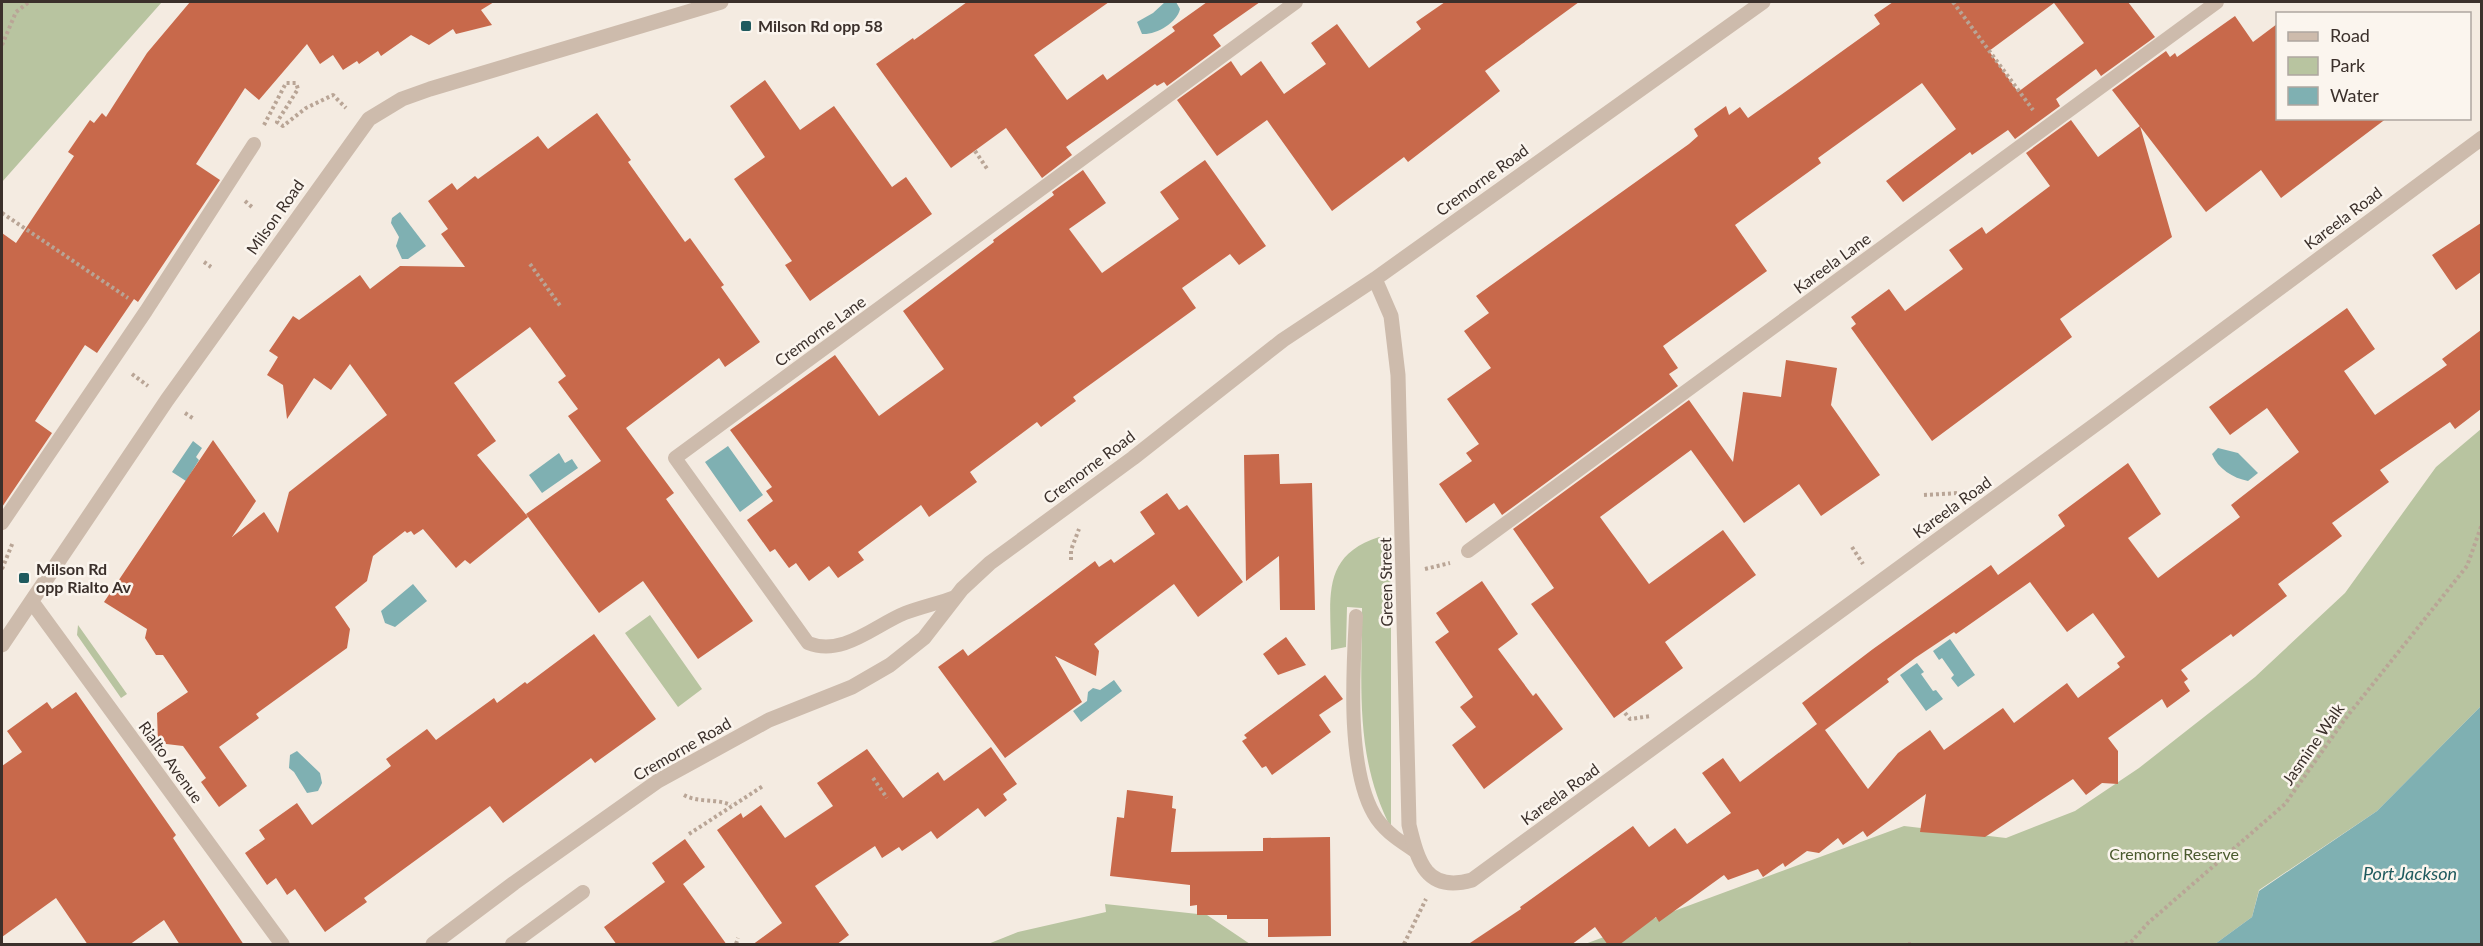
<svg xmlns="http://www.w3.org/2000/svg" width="2483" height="946" font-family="Lato,sans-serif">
	<rect width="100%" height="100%" fill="#f4ebe1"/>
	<path fill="#b8c4a0" d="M2 2H162L2 182Z
		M2481 429V706L2377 811 2259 890 2252 917 2215 944H1585L1904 826 2006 838 2075 811 2139 768 2255 677 2345 593 2436 467Z
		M1379 537 1386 541 1391 585V828C1354 757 1362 685 1362 608L1347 607 1346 647 1331 650C1331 599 1320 556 1379 537Z
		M650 615 702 689 678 707 625 633Z
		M78 625 127 694 121 698 77 635Z
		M1105 904 1207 915 1250 944H988L1018 932 1106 912Z"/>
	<path fill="#7fb0b2" d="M1165 2H1176L1180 9C1177 23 1156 35 1142 34L1137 22 1153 13Z
		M400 212 426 246 408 259H402L396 246 399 237 391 223 392 218Z
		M193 441 202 448 196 457 199 460 186 481 172 472Z
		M728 446 763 495 740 512 705 462Z
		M2218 448 2238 453 2258 473 2248 481C2233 478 2218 469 2212 454Z
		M559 453 565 463 572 459 578 468 542 493 529 475Z
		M413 584 427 601 395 627 385 623 381 611Z
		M1950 639 1975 675 1958 687 1951 678 1954 675 1942 658 1939 660 1933 651Z
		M1917 663 1924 672 1921 674 1933 691 1936 690 1943 699 1926 711 1900 675Z
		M1114 680 1122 691 1081 722 1073 711 1087 701 1088 692 1093 688 1100 690Z
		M2481 706V944H2215L2252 917 2259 891 2377 811Z
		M297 751 320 773 322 783 318 791 307 793 294 772 289 768 290 755Z"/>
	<path fill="#c8694b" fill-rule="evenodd" d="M190 2H494L481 10 492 25 456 34 453 29 429 45 411 35 381 56 378 51 359 64 357 61 343 70 333 55 320 64 307 44 259 100 245 88 196 164 220 180 138 302 134 299 97 353 85 345 35 421 52 433 2 507V233L16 243 74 156 68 152 90 120 94 123 102 113 106 117 147 53Z
		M967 2H1109L1034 55 1067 100 1103 74 1107 80 1175 31 1172 27 1207 2H1260L1213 35 1221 46 1167 86 1164 82 1157 86 1155 84 1066 147 1072 155 1042 178 1006 128 951 168 876 64 913 38 914 40Z
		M1445 2H1579L1485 71 1500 91 1408 162 1404 157 1332 211 1267 120 1217 156 1177 100 1231 61 1241 76 1261 61 1284 94 1326 64 1311 43 1337 24 1369 68 1421 29 1416 22Z
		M1893 2H2128L2155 37 2101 76 2096 69 2056 99 2060 106 2015 139 2008 130 1972 155 1970 152 1903 202 1886 181 1956 129 1922 83 1818 158 1821 163 1735 225 1767 271 1663 346 1678 368 1669 374 1678 386 1502 515 1494 503 1466 523 1439 484 1472 461 1466 453 1479 444 1447 399 1491 368 1464 331 1489 313 1476 296 1689 144 1698 136 1694 129 1726 106 1729 115 1740 107 1748 118 1802 80 1880 24 1874 15ZM2054 3 2084 43 2018 92 1989 51Z
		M2235 16 2253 42 2277 24V118H2387L2281 198 2261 170 2206 212 2112 90 2166 51 2170 57 2175 53 2177 57Z
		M765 80 800 130 834 106 892 187 906 177 932 214 810 301 785 265 792 261 734 179 765 157 730 106Z
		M597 113 631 160 628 162 685 242 690 238 724 285 721 287 760 342 725 367 719 358 626 428 674 493 666 499 753 621 698 659 643 581 599 613 526 514 601 461 568 416 578 409 558 382 566 376 530 327 454 383 496 441 477 455 528 517 470 564 465 560 456 568 423 529 414 535 411 531 407 533 405 531 373 556 367 581 335 607 350 629 347 648 256 714 259 718 219 747 247 786 219 807 201 782 206 778 183 746 158 743 157 713 188 692 163 655H156L145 638 147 629 104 602 213 440 256 501 232 537 264 512 278 533 289 492 387 415 350 364 331 390 314 378 287 419 283 385 267 375 278 357 269 351 293 316 299 320 360 275 370 289 400 266 465 267 441 234 448 229 428 201 452 183 457 190 475 176 478 179 538 136 548 149Z
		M2071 120 2098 157 2140 126 2172 237 2060 319 2072 337 1932 441 1851 328 1856 324 1851 317 1889 289 1905 311 1963 269 1949 250 1982 227 1986 234 2050 186 2026 153Z
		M1205 160 1266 246 1239 265 1230 254 1182 288 1196 308 1073 397 1076 401 1041 427 1037 422 970 472 977 482 929 517 921 505 858 552 864 560 838 578 829 566 809 581 796 563 789 568 775 549 770 552 747 520 773 501 766 491 772 487 730 430 835 355 879 416 944 369 903 311 994 242 993 240 1054 195 1052 192 1083 170 1106 203 1069 229 1102 273 1179 219 1160 192Z
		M2481 223V272L2456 290 2432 255Z
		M2347 308 2375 349 2344 371 2375 415 2447 365 2442 359 2481 330V409L2455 429 2450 422 2380 470 2389 482 2332 523 2342 536 2278 584 2287 596 2233 637 2231 634 2181 670 2188 679 2184 682 2190 691 2167 708 2162 699 2108 738 2118 751V784L2102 783 2086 795 2073 779 1985 837 1920 832 1926 794 1867 837 1863 831 1843 845 1838 838 1819 853 1807 851 1785 867 1783 863 1763 877 1758 869 1728 880 1724 875 1659 922 1656 917 1619 945H1608L1595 927 1571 945H1467L1521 909 1520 907 1633 826 1649 847 1675 828 1687 844 1731 813 1702 773 1723 758 1740 782 1817 724 1802 703 1873 649 1991 565 1998 575 2065 526 2058 515 2128 463 2161 514 2128 538 2158 578 2240 517 2231 505 2299 452 2267 408 2230 435 2209 407ZM2030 582 2067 632 2093 613 2125 657 2117 663 2120 667 2078 698 2067 683 2014 723 2003 708 1944 750 1930 730 1898 753 1868 789 1825 730 1889 682 1887 679 1915 658 1954 632 1956 634Z
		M1786 360 1837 368 1831 405 1880 475 1821 516 1799 484 1744 523 1691 450 1600 517 1649 584 1723 530 1756 575 1665 642 1683 668 1614 718 1531 604 1554 588 1513 529 1689 400 1733 462 1743 392 1781 397Z
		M1279 454 1280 484 1312 483 1315 610H1280L1279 556 1246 581 1244 455Z
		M1167 493 1179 510 1187 505 1243 582 1198 617 1174 584 1094 644 1099 651 1096 676 1055 656 1082 702 1005 758 938 667 963 649 968 656 1095 561 1099 567 1111 559 1114 563 1155 534 1140 512Z
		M1482 581 1518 634 1498 649 1533 696 1536 693 1563 729 1484 789 1452 745 1476 727 1460 707 1473 697 1435 642 1449 632 1436 613Z
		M594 634 656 719 595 763 591 758 503 823 490 806 364 898 367 902 325 932 295 889 287 895 276 878 267 885 245 853 265 839 259 830 297 803 312 825 391 766 386 759 427 729 436 740 494 698 497 703 525 682 527 684Z
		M1286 637 1306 665 1278 675 1263 654Z
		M1325 675 1343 699 1319 715 1331 732 1272 775 1266 766 1262 768 1242 741 1247 738 1244 735Z
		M76 692 176 835 173 838 244 945H180L164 920 129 945H88L56 898 2 937V766L22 752 7 731 47 702 52 709Z
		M991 747 1017 784 1003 794 1007 800 985 817 978 808 937 839 931 831 902 851 899 847 882 858 875 846 815 886 849 935 836 945H752L782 923 717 830 741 813 743 818 761 805 785 838 833 806 817 783 867 749 903 798 938 772 944 781Z
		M1127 790 1173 796 1172 808 1176 809 1171 852 1263 851V838L1330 837 1331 936 1268 937V919H1227V915H1197V905L1190 906V885L1110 876 1117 817 1124 818Z
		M685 839 705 867 683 884 727 945H617L604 927 665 882 652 863Z"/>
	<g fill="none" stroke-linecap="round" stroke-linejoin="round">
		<path stroke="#b9a596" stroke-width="4" stroke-dasharray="3 3" stroke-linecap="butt" d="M1953 2 2033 110
			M2 45 16 12 29 2
			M264 125 286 83H296L298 89 277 122 283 126 306 108 333 95 346 108
			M975 151 988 170
			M245 201 252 207
			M2 213 128 298
			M204 262 211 267
			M530 264 561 307
			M132 374 148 386
			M185 413 194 419
			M1924 495 1959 493
			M1852 547 1863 564
			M1071 560V550L1079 529
			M2 569 13 542
			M1425 569 1450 563
			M1625 713 1630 719 1651 716
			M873 778 887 798
			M684 795C698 803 715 798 731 805
			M689 834 763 786
			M736 944 738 938
			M1404 944 1426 899
			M1908 944H1912
			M2125 944 2131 942 2148 923 2285 804 2345 719 2467 566 2482 524"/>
		<path stroke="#cdbbac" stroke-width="14" d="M2 523 146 311 254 144
			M1468 551 2217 2
			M955 597C939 603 921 607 905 613 875 625 843 657 808 643L675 458 1296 2
			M1356 616C1353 670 1346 774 1377 819 1387 833 1401 842 1415 851
			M512 944 583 892"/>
		<path stroke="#cdbbac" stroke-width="15" d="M1375 279 1391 316 1398 375 1409 825C1418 862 1426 893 1472 880L2103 419 2482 138
			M32 602 282 944
			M2 645 167 400 369 119 402 99 430 89 721 2
			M433 944 514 883 658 781 769 720 852 687 890 665 924 638 962 589 990 563 1133 458 1283 340 1375 279 1763 2"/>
	</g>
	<g fill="#1f5a5e" stroke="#fbf5ee" stroke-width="2">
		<rect x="740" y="20" width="12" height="12" rx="3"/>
		<rect x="18" y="572" width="12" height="12" rx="3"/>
	</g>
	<g text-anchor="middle" stroke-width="5" stroke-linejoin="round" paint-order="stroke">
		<g font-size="16" font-weight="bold" fill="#3b302b" stroke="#fbf5ee" text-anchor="start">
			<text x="758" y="32">Milson Rd opp 58</text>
			<text x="36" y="575">Milson Rd<tspan x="36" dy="18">opp Rialto Av</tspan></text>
		</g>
		<g font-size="16" fill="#3b302b" stroke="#fbf5ee">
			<text transform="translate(1482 180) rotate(-36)" y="6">Cremorne Road</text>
			<text transform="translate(275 217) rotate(-55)" y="6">Milson Road</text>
			<text transform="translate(2343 218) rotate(-37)" y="6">Kareela Road</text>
			<text transform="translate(1832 263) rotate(-36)" y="6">Kareela Lane</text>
			<text transform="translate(820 331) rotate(-36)" y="6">Cremorne Lane</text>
			<text transform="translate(1089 467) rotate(-37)" y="6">Cremorne Road</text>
			<text transform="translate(1952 507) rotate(-36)" y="6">Kareela Road</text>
			<text transform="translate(1386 582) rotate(-91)" y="6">Green Street</text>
			<text transform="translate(2313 744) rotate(-55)" y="6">Jasmine Walk</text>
			<text transform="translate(682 749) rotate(-30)" y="6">Cremorne Road</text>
			<text transform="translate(171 762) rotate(54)" y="6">Rialto Avenue</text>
			<text transform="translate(1560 794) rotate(-36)" y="6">Kareela Road</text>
		</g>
		<g font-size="16" fill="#4a5a2e" stroke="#fbf5ee">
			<text x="2174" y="860">Cremorne Reserve</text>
		</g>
		<g font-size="18" font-style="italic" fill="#1f5a5e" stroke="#fbf5ee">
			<text x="2410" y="880">Port Jackson</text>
		</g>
	</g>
	<rect width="2483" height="946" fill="none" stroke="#3b302b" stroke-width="6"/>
	<rect x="2276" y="12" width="195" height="108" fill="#fbf5ee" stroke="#aea6a0" stroke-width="1.5"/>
	<rect x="2288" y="32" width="30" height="9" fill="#cdbbac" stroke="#aea6a0" stroke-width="1.5"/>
	<text x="2330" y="42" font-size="18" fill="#3b302b">Road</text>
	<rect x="2288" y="57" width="30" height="18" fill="#b8c4a0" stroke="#aea6a0" stroke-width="1.5"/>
	<text x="2330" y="72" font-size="18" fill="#3b302b">Park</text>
	<rect x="2288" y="87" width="30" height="18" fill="#7fb0b2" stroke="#aea6a0" stroke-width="1.5"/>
	<text x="2330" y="102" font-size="18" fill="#3b302b">Water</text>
</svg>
